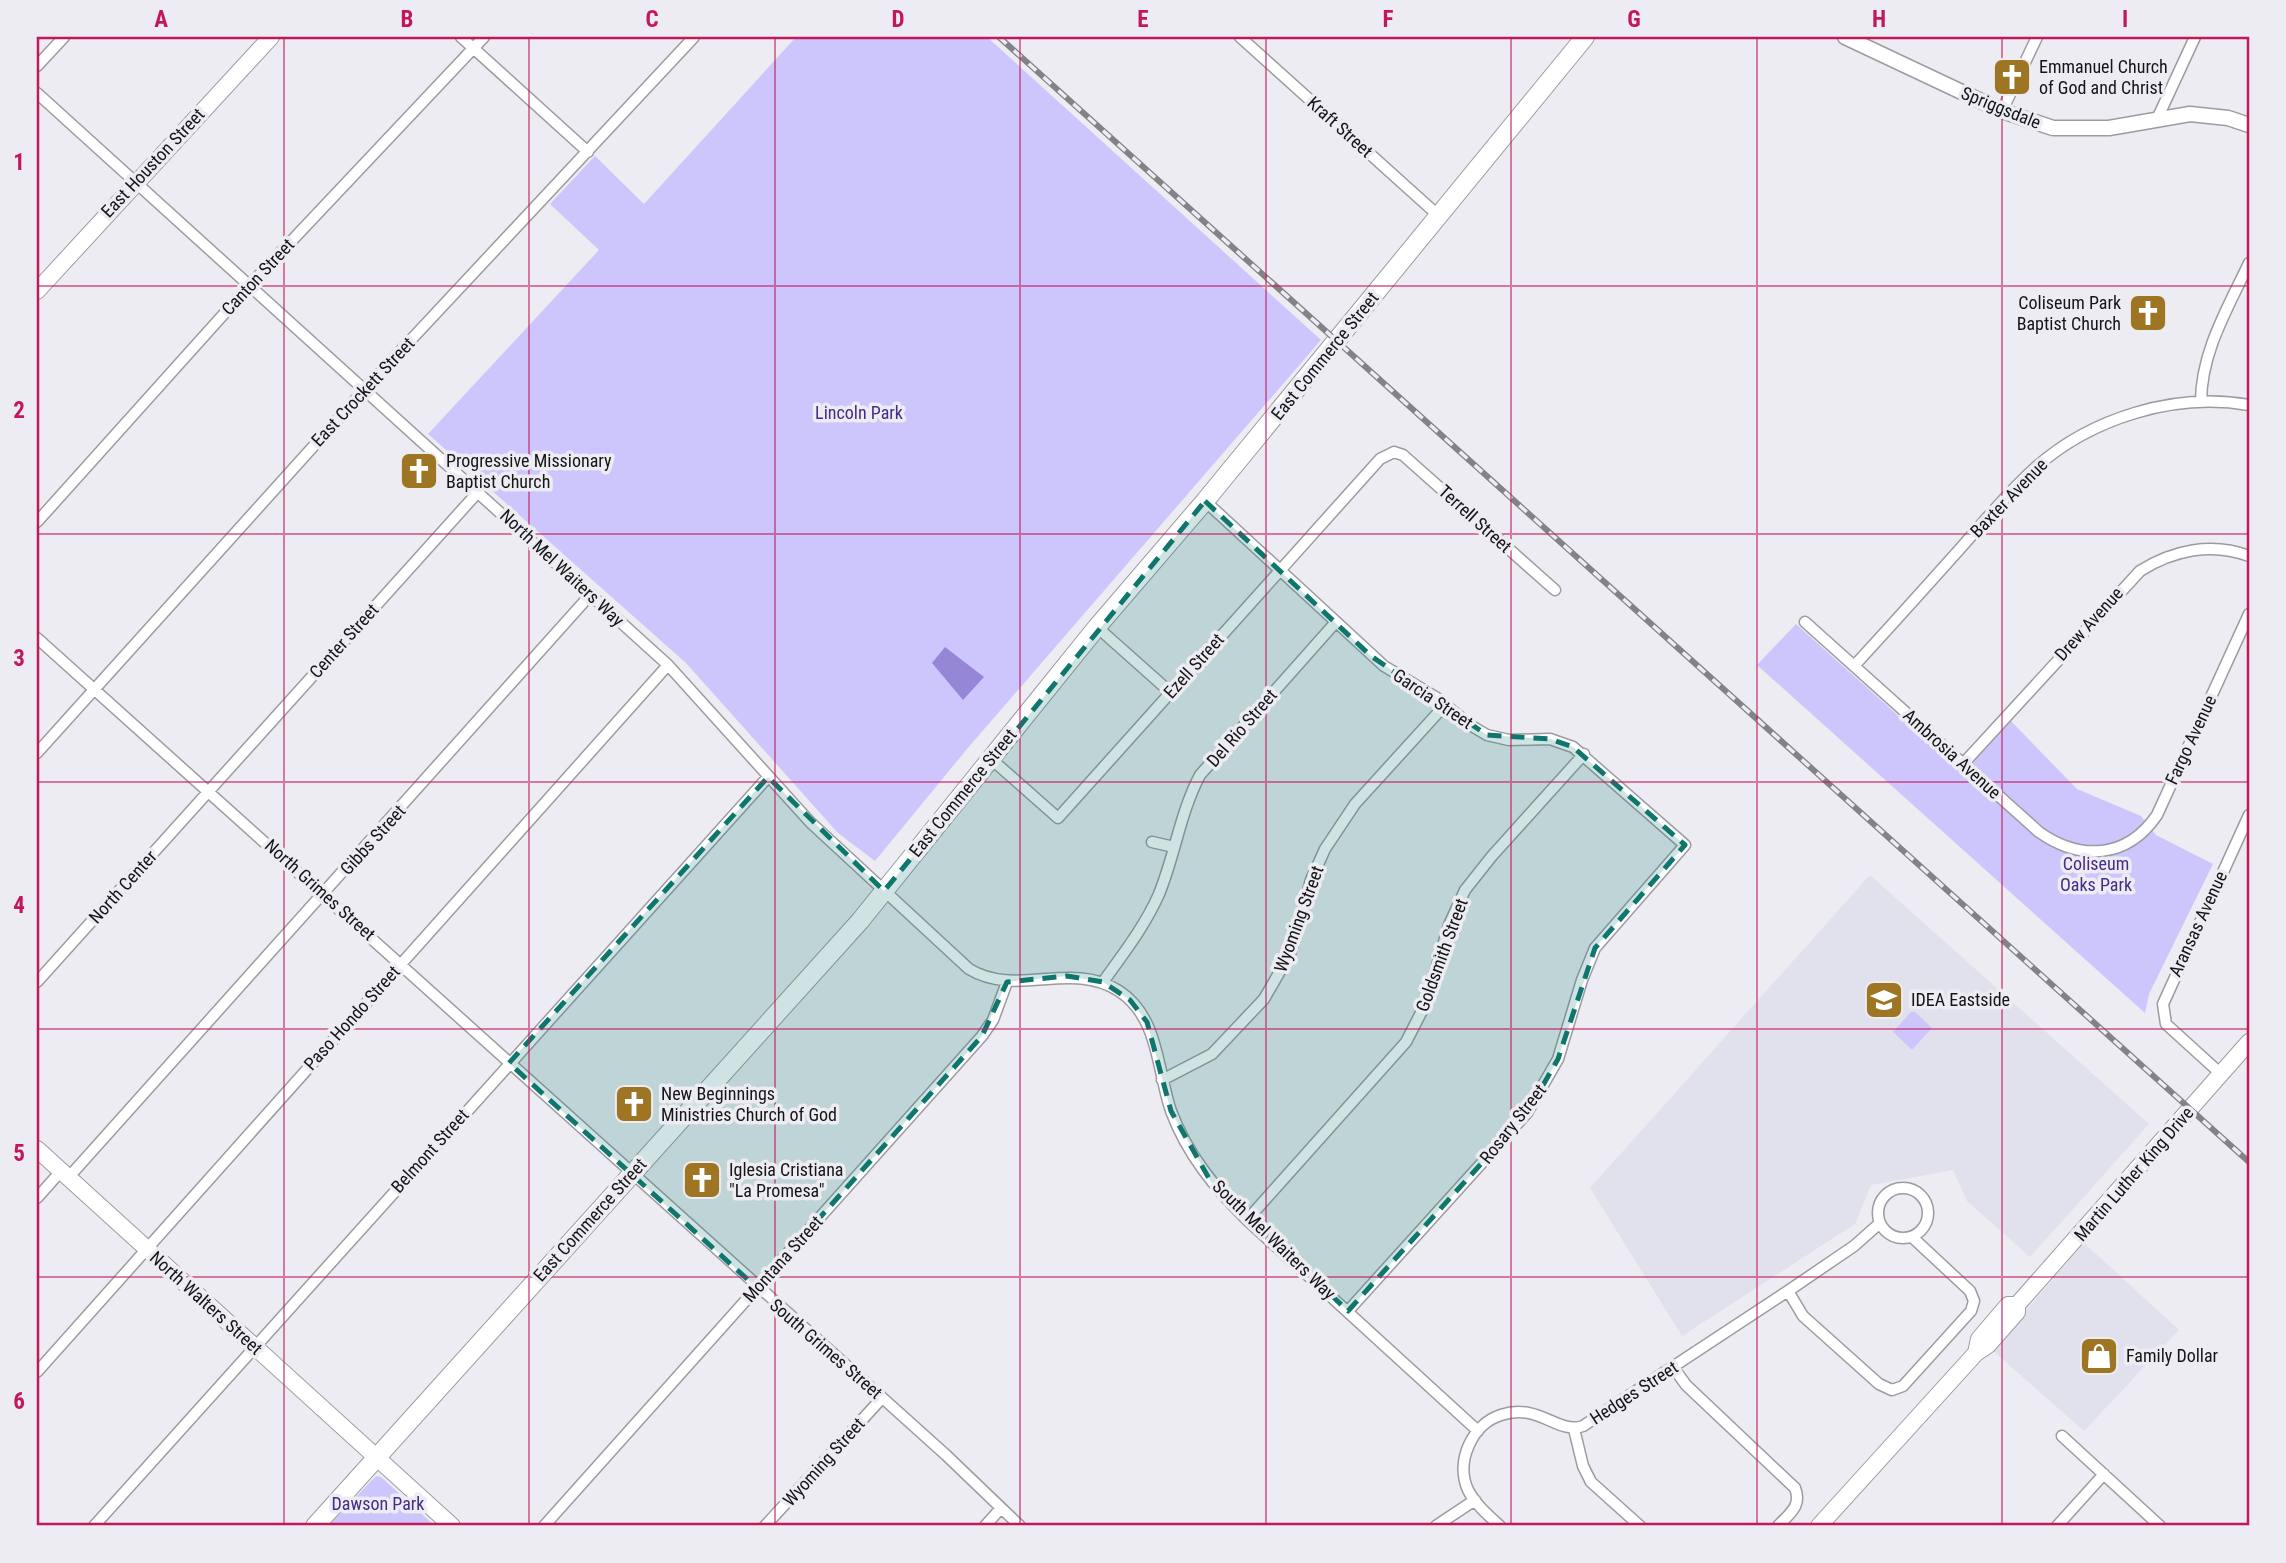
<svg xmlns="http://www.w3.org/2000/svg" width="2286" height="1563" font-family="'Roboto Condensed',sans-serif">
	<rect width="100%" height="100%" fill="#ececf2"/>
	<path fill="#e1e0ed" d="M1870 875 2149 1124 2030 1257 1967 1201 1953 1170 1871 1185 1855 1224 1682 1336 1590 1188Z
		M2084 1243 2179 1330 2084 1431 1992 1350Z"/>
	<path fill="#cdc6fc" d="M796 37H987L1321 340 967 749 875 861 838 833 686 663 428 434 599 250 550 204 595 156 644 204Z
		M1796 624 1962 773 2010 720 2077 789 2141 816 2156 835 2213 864 2149 994 2145 1013 1757 665Z
		M1911 1012H1915L1932 1028 1912 1050 1893 1032Z
		M376 1476 381 1477 435 1526H328Z"/>
	<path fill="#9587d6" d="M945 647 984 677 963 700 932 663Z"/>
	<g fill="none" stroke-linecap="round" stroke-linejoin="round">
		<g stroke="#9c9ba1" stroke-width="13">
			<path id="minor" d="M461 37 588 152
				M1240 37 1440 217
				M37 66 64 37
				M37 93 668 665 810 822 969 969C1017 998 1071 960 1119 991 1159 1017 1157 1070 1171 1111 1187 1154 1215 1188 1247 1220L1478 1431
				M2002 111 2037 37
				M2158 117 2195 37
				M2201 402C2201 352 2228 308 2249 263
				M1205 501 1384 666 1437 698 1470 725 1487 735 1509 740 1550 739 1573 747 1685 845 1595 948 1582 980 1558 1059 1527 1113 1348 1311
				M37 522 249 286 484 37
				M1805 622 2039 832C2080 861 2127 859 2157 815L2249 614
				M1097 627 1170 692
				M37 638 946 1455 1020 1526
				M1854 666C1889 628 1924 589 1958 551 1983 523 2007 493 2035 468 2091 418 2175 392 2249 405
				M37 753 365 389 694 37
				M990 758 1058 818 1380 459 1394 452 1403 455 1555 590
				M1963 764 2140 571C2173 550 2212 542 2249 556
				M1152 842 1174 847
				M37 982 479 491
				M1103 982C1123 954 1145 926 1159 894 1175 855 1180 813 1200 775L1335 623
				M2221 1074 2166 1024 2163 1004 2249 815
				M1162 1080 1212 1054 1264 999 1290 954 1311 880 1325 849 1355 804 1445 705
				M68 1178 591 594
				M1878 1213a25 25 0 1 1 50 0a25 25 0 1 1-50 0Z
				M37 1198 61 1171
				M1247 1220 1406 1042 1426 1003 1449 925 1465 890 1492 856 1584 754
				M1788 1291 1803 1316 1879 1384 1892 1390 1903 1386 1971 1311 1974 1301 1970 1291 1912 1237
				M1673 1367 1686 1385 1795 1488C1802 1506 1790 1513 1778 1526
				M37 1372 668 665
				M1574 1429 1583 1466 1591 1482 1640 1526
				M2062 1436 2160 1526
				M94 1526 768 777
				M544 1526 982 1036 993 1020 1007 982
				M765 1526 882 1398
				M985 1526 1001 1508
				M1436 1526 1475 1500
				M1500 1526C1489 1516 1475 1504 1468 1490 1455 1462 1472 1424 1501 1415 1538 1402 1558 1435 1583 1426L1788 1291 1854 1246 1880 1223
				M2057 1526 2104 1474"/>
		</g>
		<g stroke="#9c9ba1" stroke-width="17">
			<path id="tertiary" d="M1845 37 2002 111 2053 128H2109L2190 114 2228 118 2249 125"/>
		</g>
		<g stroke="#9c9ba1" stroke-width="18">
			<path id="secondary" d="M37 291 271 37
				M37 1149 452 1526
				M1976 1353 1979 1339 2008 1305H2017
				M1819 1526 1976 1353 1988 1345 2017 1312V1305L2249 1042"/>
		</g>
		<g stroke="#9c9ba1" stroke-width="20">
			<path id="primary" d="M315 1526 860 921 1097 627 1205 501 1585 37"/>
		</g>
		<use href="#minor" stroke="#fff" stroke-width="10"/>
		<use href="#tertiary" stroke="#fff" stroke-width="14"/>
		<use href="#secondary" stroke="#fff" stroke-width="16"/>
		<use href="#primary" stroke="#fff" stroke-width="18"/>
		<g stroke="#838387" stroke-width="6">
			<path id="rail" d="M999 37 2249 1162"/>
		</g>
		<use href="#rail" stroke="#ececf2" stroke-width="3.5" stroke-dasharray="10" stroke-linecap="butt"/>
	</g>
	<path fill="#0f766e" fill-opacity="0.2" stroke="#0f766e" stroke-width="5" stroke-dasharray="14 9" stroke-linejoin="round" d="M1205 501 1371 656 1487 735 1550 739 1573 747 1685 845 1595 948 1558 1059 1527 1113 1348 1311 1211 1182 1171 1111 1147 1022 1130 1000 1103 982 1067 976 1007 982 982 1036 757 1288 509 1063 768 777 884 891Z"/>
	<path fill="none" stroke="#c2185b" stroke-width="2" stroke-opacity="0.55" d="M284 37V1526M529 37V1526M775 37V1526M1020 37V1526M1266 37V1526M1511 37V1526M1757 37V1526M2002 37V1526M37 286H2249M37 534H2249M37 782H2249M37 1029H2249M37 1277H2249"/>
	<defs>
		<g id="church-square" transform="scale(2.0125)"><rect x="-9" y="-9" width="18" height="18" rx="4" fill="#9d7523" stroke="#ececf2"/><path d="M-1.2-6h2.4v3.5h3.3v2.4h-3.3V6h-2.4V-.1h-3.3v-2.4h3.3Z" fill="#fff"/></g>
		<g id="school-square" transform="scale(2.0125)"><rect x="-9" y="-9" width="18" height="18" rx="4" fill="#9d7523" stroke="#ececf2"/><path d="M0-5L7-2L0 1L-7-2ZM-4 1L0 2.5L4 1V4Q0 6-4 4Z" fill="#fff"/></g>
		<g id="shop-square" transform="scale(2.0125)"><rect x="-9" y="-9" width="18" height="18" rx="4" fill="#9d7523" stroke="#ececf2"/><path d="M-5-2.5h2.3a2.7 3.5 0 0 1 5.4 0H5L5.5 6h-11ZM-1.5-2.5h3a1.5 2.3 0 0 0-3 0Z" fill="#fff"/></g>
	</defs>
	<g fill-rule="evenodd">
		<use href="#church-square" x="2012" y="77"/>
		<use href="#church-square" x="2148" y="313"/>
		<use href="#church-square" x="419" y="471"/>
		<use href="#school-square" x="1884" y="1000"/>
		<use href="#church-square" x="634" y="1104"/>
		<use href="#church-square" x="702" y="1180"/>
		<use href="#shop-square" x="2099" y="1356"/>
	</g>
	<g text-anchor="middle" stroke-width="7" stroke-linejoin="round" paint-order="stroke">
		<g font-size="18" fill="#151517" stroke="#ececf2" text-anchor="start">
			<text x="2039" y="73">Emmanuel Church<tspan x="2039" dy="21">of God and Christ</tspan></text>
			<text x="2121" y="309" text-anchor="end">Coliseum Park<tspan x="2121" dy="21">Baptist Church</tspan></text>
			<text x="446" y="467">Progressive Missionary<tspan x="446" dy="21">Baptist Church</tspan></text>
			<text x="1911" y="1006">IDEA Eastside</text>
			<text x="661" y="1100">New Beginnings<tspan x="661" dy="21">Ministries Church of God</tspan></text>
			<text x="729" y="1176">Iglesia Cristiana<tspan x="729" dy="21">"La Promesa"</tspan></text>
			<text x="2126" y="1362">Family Dollar</text>
		</g>
		<g font-size="18" fill="#151517" stroke="#ececf2">
			<text transform="translate(2001 108) rotate(22)" y="6">Spriggsdale</text>
			<text transform="translate(1340 127) rotate(42)" y="6">Kraft Street</text>
			<text transform="translate(153 163) rotate(-47)" y="6">East Houston Street</text>
			<text transform="translate(258 277) rotate(-47)" y="6">Canton Street</text>
			<text transform="translate(1325 356) rotate(-51)" y="6">East Commerce Street</text>
			<text transform="translate(363 392) rotate(-47)" y="6">East Crockett Street</text>
			<text transform="translate(2009 498) rotate(-46)" y="6">Baxter Avenue</text>
			<text transform="translate(1475 519) rotate(42)" y="6">Terrell Street</text>
			<text transform="translate(562 568) rotate(43)" y="6">North Mel Waiters Way</text>
			<text transform="translate(2089 624) rotate(-48)" y="6">Drew Avenue</text>
			<text transform="translate(344 641) rotate(-48)" y="6">Center Street</text>
			<text transform="translate(1194 666) rotate(-48)" y="6">Ezell Street</text>
			<text transform="translate(1433 699) rotate(34)" y="6">Garcia Street</text>
			<text transform="translate(1242 728) rotate(-49)" y="6">Del Rio Street</text>
			<text transform="translate(2191 740) rotate(-65)" y="6">Fargo Avenue</text>
			<text transform="translate(1952 754) rotate(42)" y="6">Ambrosia Avenue</text>
			<text transform="translate(963 793) rotate(-51)" y="6">East Commerce Street</text>
			<text transform="translate(373 840) rotate(-48)" y="6">Gibbs Street</text>
			<text transform="translate(123 887) rotate(-48)" y="6">North Center</text>
			<text transform="translate(320 890) rotate(42)" y="6">North Grimes Street</text>
			<text transform="translate(1299 919) rotate(-70)" y="6">Wyoming Street</text>
			<text transform="translate(2198 924) rotate(-65)" y="6">Aransas Avenue</text>
			<text transform="translate(1442 955) rotate(-70)" y="6">Goldsmith Street</text>
			<text transform="translate(352 1018) rotate(-48)" y="6">Paso Hondo Street</text>
			<text transform="translate(1513 1124) rotate(-52)" y="6">Rosary Street</text>
			<text transform="translate(430 1151) rotate(-48)" y="6">Belmont Street</text>
			<text transform="translate(2134 1174) rotate(-49)" y="6">Martin Luther King Drive</text>
			<text transform="translate(590 1220) rotate(-48)" y="6">East Commerce Street</text>
			<text transform="translate(1274 1240) rotate(44)" y="6">South Mel Waiters Way</text>
			<text transform="translate(783 1259) rotate(-48)" y="6">Montana Street</text>
			<text transform="translate(206 1303) rotate(42)" y="6">North Walters Street</text>
			<text transform="translate(826 1349) rotate(41)" y="6">South Grimes Street</text>
			<text transform="translate(1634 1393) rotate(-33)" y="6">Hedges Street</text>
			<text transform="translate(824 1462) rotate(-48)" y="6">Wyoming Street</text>
		</g>
		<g font-size="18" fill="#462b88" stroke="#ececf2">
			<text x="859" y="419">Lincoln Park</text>
			<text x="2096" y="870">Coliseum<tspan x="2096" dy="21">Oaks Park</tspan></text>
			<text x="378" y="1510">Dawson Park</text>
		</g>
	</g>
	<rect width="2286" height="1563" fill="none" stroke="#ececf2" stroke-width="77"/>
	<rect x="38" y="38" width="2210" height="1486" fill="none" stroke="#c2185b" stroke-width="2.5"/>
	<g font-size="23" text-anchor="middle" font-weight="bold" fill="#c2185b">
		<text x="161" y="27">A</text>
		<text x="407" y="27">B</text>
		<text x="652" y="27">C</text>
		<text x="898" y="27">D</text>
		<text x="1143" y="27">E</text>
		<text x="1388" y="27">F</text>
		<text x="1634" y="27">G</text>
		<text x="1879" y="27">H</text>
		<text x="2125" y="27">I</text>
		<text x="19" y="170">1</text>
		<text x="19" y="418">2</text>
		<text x="19" y="666">3</text>
		<text x="19" y="913">4</text>
		<text x="19" y="1161">5</text>
		<text x="19" y="1409">6</text>
	</g>
</svg>
